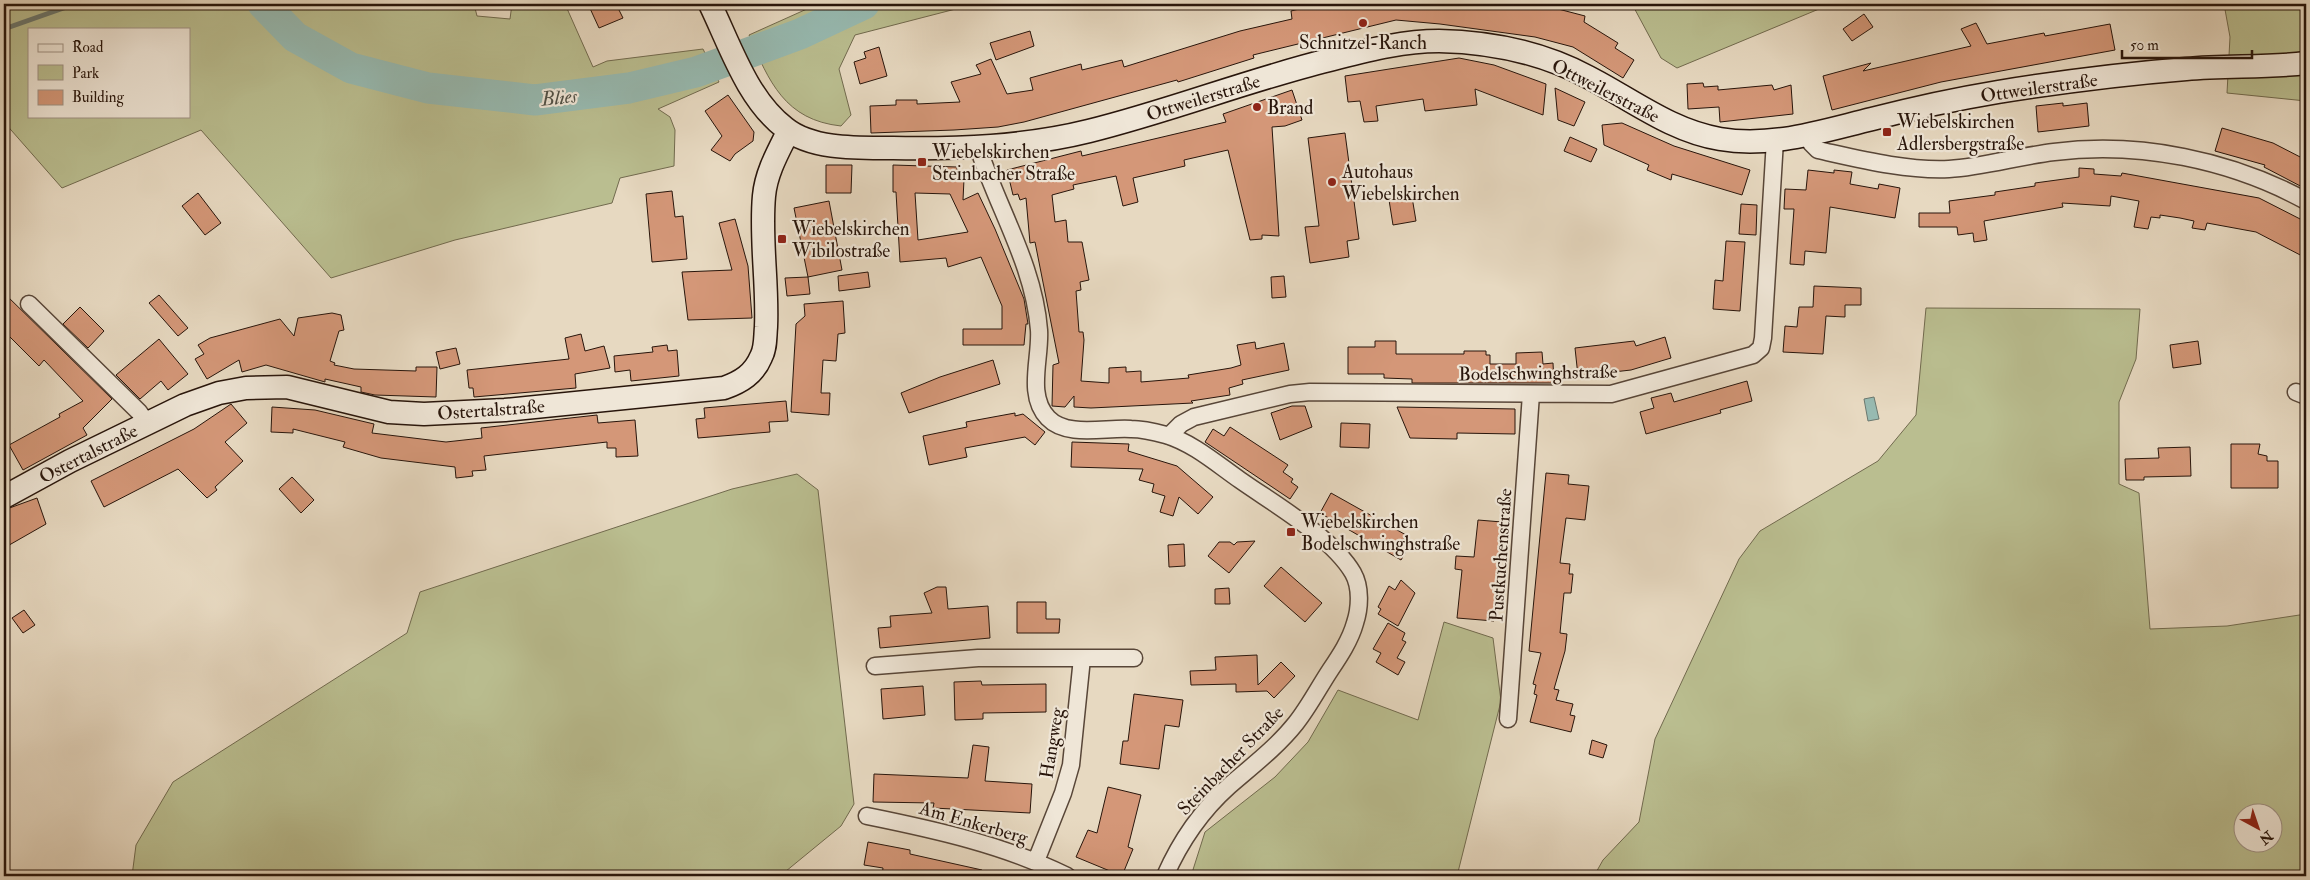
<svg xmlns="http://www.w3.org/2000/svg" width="2310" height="880" font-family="'IM FELL Double Pica',serif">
	<rect width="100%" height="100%" fill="#e7d9c1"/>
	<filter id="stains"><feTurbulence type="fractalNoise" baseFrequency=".004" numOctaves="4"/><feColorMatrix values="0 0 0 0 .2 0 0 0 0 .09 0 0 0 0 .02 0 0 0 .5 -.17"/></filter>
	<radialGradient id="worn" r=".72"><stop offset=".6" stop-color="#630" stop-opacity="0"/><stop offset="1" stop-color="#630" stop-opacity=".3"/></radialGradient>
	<path fill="#babe90" stroke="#716a4e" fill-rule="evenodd" d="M4 4H474L477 16 510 19 512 4H565L593 67 607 61 703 49 719 82 658 109 670 117 675 130 674 166 620 178 612 203 455 240 331 278 201 130 62 188 4 122ZM29 29H189V116H29Z
		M818 4H975L855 35 839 69 851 115 841 126C785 120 769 82 749 35Z
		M1632 4H1831L1677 68 1661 58Z
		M2224 4H2306V101L2227 93 2230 37Z
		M1926 308 2140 309 2136 359 2119 402V484L2139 493 2150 629 2227 626 2306 614V876H1594L1603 860 1639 822 1655 739 1739 559 1760 531 1878 461 1916 415ZM2242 812H2272V842H2242Z
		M797 474 818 490 854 804 841 826 780 876H132L136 845 173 782 407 633 420 592 732 489Z
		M1444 622 1493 638 1501 701 1457 876H1191L1205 832 1275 777 1308 742 1338 690 1418 720Z"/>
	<path fill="#97bab1" stroke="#6b786f" d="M1874 397 1879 419 1868 421 1864 399Z"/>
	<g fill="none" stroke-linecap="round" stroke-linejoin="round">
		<path stroke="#6b786f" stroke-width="5" d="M4 29 75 4"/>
		<path stroke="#97bab1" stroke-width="31" d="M263 4 295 37 351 68 428 88 535 100 629 88 696 72 800 34 864 4"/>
	</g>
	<path fill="#d49778" stroke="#28150b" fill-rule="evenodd" d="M588 4H616L623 18 599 28Z
		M1319 4H1539L1585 16 1584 22 1618 43 1615 48 1634 60 1623 78 1573 47 1535 37 1440 24 1396 20 1253 55 1254 58 1178 82 1177 80 1024 122 998 127 954 130 871 133 870 106 896 105V100H917V104L960 102 951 82 981 74 976 65 991 59 1007 94 1033 90 1030 78 1081 64 1082 70 1122 60 1124 67 1240 31 1292 19 1291 11Z
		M1864 14 1873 27 1852 41 1843 29Z
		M1976 23 1987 44 2044 33 2045 36 2110 24 2115 50 1941 82 1832 110 1823 76 1871 63 1863 71 1971 46 1961 29Z
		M1030 31 1034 46 996 60 990 43Z
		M879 47 887 76 860 84 854 62 866 58 864 52Z
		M1459 58 1494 65 1546 84 1543 115 1475 89 1477 105 1425 111 1423 99 1376 106 1378 121 1364 122 1360 101 1348 102 1345 76Z
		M1703 83 1704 87 1718 86V90L1772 85 1774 90 1791 85 1793 114 1720 122 1719 107 1688 109 1687 84Z
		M1555 88 1585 102 1574 126 1558 120Z
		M1292 90 1302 120 1285 126 1272 127 1279 236 1262 235V239L1250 240 1228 150 1184 160 1185 166 1133 178 1138 202 1123 206 1116 176 1073 185 1074 189 1052 195 1055 222 1066 220 1068 242H1082L1089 280 1080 282 1081 290 1076 291 1079 332H1083L1084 340 1081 381 1109 383V368L1126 367V372L1141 371V382L1189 378 1188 375 1231 368 1241 365 1237 345 1255 342 1256 349 1284 343 1289 370 1242 380 1243 384 1229 388 1230 395 1191 401 1193 403 1091 408 1074 407V396L1065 407 1052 406 1053 365 1059 363 1035 242 1030 243 1026 198 1020 200 1018 194 1013 195 1007 170 1081 151 1082 156 1226 122 1223 114Z
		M728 95 754 132 753 141 735 154 730 161 711 150 722 136 705 111Z
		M2063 103V106L2087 103 2089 126 2038 132 2036 106Z
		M1622 123 1674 146 1750 170 1742 195 1672 174 1671 180 1647 170 1649 165 1604 145 1602 125Z
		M2222 128 2273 143 2306 160V189L2264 167 2265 165 2215 151Z
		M1345 133 1359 239 1347 241 1349 257 1310 263 1305 227 1319 226 1308 138Z
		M1570 137 1597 149 1591 162 1564 151Z
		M826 165H852L851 193H826Z
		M893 165 957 167V179H964L963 200 978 193 995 229 1024 299 1028 324H1026L1024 345H963V329H1002V306L981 257 948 267 946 258 900 262 896 192H893ZM915 193 950 194 968 232 918 240Z
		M2079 168 2094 169V174L2121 176 2122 173 2259 198 2306 222V258L2256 232 2207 223 2205 230 2192 228 2194 221 2180 218 2160 215V218L2151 217 2148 229 2134 227 2139 201 2111 196 2110 206 2062 203 2063 207 1984 221 1987 240 1974 242 1973 233 1958 235 1957 227H1919V213H1950L1949 201 1995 195V192L2035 186V183L2079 177Z
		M1808 170 1834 173V170L1852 172 1850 184 1878 189 1879 184 1900 188 1895 218 1830 207 1826 253 1805 251 1804 265 1790 264 1794 209H1784L1785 189 1806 190Z
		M672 191 675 217 683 216 687 259 652 262 646 194Z
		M198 193 221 223 205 235 182 206Z
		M1412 197 1416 221 1393 225 1389 200Z
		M829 201 842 270 808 277 794 208Z
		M1741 204 1757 205 1756 235 1739 234Z
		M735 219 748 266 752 318 688 320 682 272 732 270 719 223Z
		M1726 241 1745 242 1740 311 1713 309 1715 280 1723 281Z
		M868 272 870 287 839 291 838 276Z
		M1284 276 1286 297 1272 298 1271 277Z
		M808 277 810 294 787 296 785 278Z
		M1814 286 1861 288V305H1845V317L1826 316 1823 354 1783 352 1785 326 1797 327 1799 307H1813Z
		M4 293 112 399 83 428 87 435 23 470 9 445 60 417 59 414 83 401 44 360 39 366 4 331Z
		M159 295 188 328 178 336 149 303Z
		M843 301 845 333 838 334 836 361 823 360 821 393H830L829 415 791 412 796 324 805 316 804 304Z
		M80 307 104 331 88 348 63 324Z
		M332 313 341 315 344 330 339 331 330 361 335 363 334 365 354 369 416 371V367H437L436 397 375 395 361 392V387L325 379V382L266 365 242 372 239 360 207 379 195 359 204 354 198 345 210 338 280 319 294 336 298 318Z
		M581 334 585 351 604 346 610 368 575 374 576 388 474 397 473 388H469L467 370 569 359 565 338Z
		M1665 337 1671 358 1631 370 1578 376 1575 348 1634 341 1636 346Z
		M159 339 188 374 168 390 161 381 140 399 116 375Z
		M1375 341H1396V354H1464V351H1486V355H1490V364H1516V353L1542 352 1543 364 1553 363 1554 383H1412V379L1384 378V374H1348V347H1375Z
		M2198 341 2201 364 2173 368 2170 345Z
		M667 345 668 351 677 350 679 376 631 381 630 370 615 372 614 356 653 352 652 347Z
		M456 348 460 364 440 369 436 352Z
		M993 360 1000 384 909 413 901 393 940 377Z
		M1747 381 1752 401 1720 410 1721 413 1646 434 1640 412 1654 408 1651 398 1671 393 1674 402Z
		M786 401 788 421 769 422 770 432 698 438 696 419 705 418 704 408Z
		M231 404 247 423 225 442 243 461 215 487 217 490 207 498 178 469 104 507 91 481 194 429Z
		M1292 406H1305L1312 427 1280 440 1271 413Z
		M272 407 315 410 374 424 372 433 446 442 482 438 481 428 597 415 598 423 635 420 638 456 616 457V448H607V442L484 456 486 470 472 471 473 476 456 478 455 467 381 458 343 447 345 442 293 429V433L271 432Z
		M1397 407 1515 409V434L1457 433V439L1410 438Z
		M1015 413V416L1023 414 1045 432 1035 445 1025 437 965 448 967 457 929 465 923 436 967 427 966 422Z
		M1341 423 1370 424 1369 448 1340 447Z
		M1230 427 1288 465 1283 472 1293 479 1291 482 1298 487 1290 499 1205 442 1213 429 1224 436Z
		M1072 442 1129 444 1128 451 1177 466 1213 497 1198 514 1179 497 1173 516 1160 512 1165 496 1152 492 1154 484 1139 480 1143 469 1071 467Z
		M2231 444H2260L2258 454 2267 456V461H2278V488H2231Z
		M2190 447 2191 476 2144 477V480H2126L2125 459 2159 458 2158 448Z
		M1546 473 1569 475 1568 484 1589 486 1585 520 1566 518 1560 563 1570 564 1569 574H1573L1571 593H1564L1560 633 1567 634 1565 651 1554 689 1559 690 1556 700 1573 704 1570 715 1575 716 1571 732 1530 722 1537 695 1534 694 1536 685 1533 684 1541 653 1529 651Z
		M292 477 314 500 301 513 279 489Z
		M1331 493 1406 535 1404 539 1411 543 1401 560 1320 513Z
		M37 498 46 524 4 548V510Z
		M1478 520 1502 522 1494 621 1457 618 1462 570 1455 569 1456 556 1474 557Z
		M1255 541 1229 573 1208 556 1219 542H1230L1234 545 1237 542Z
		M1184 544 1185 566 1169 567 1168 545Z
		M1281 567 1322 603 1305 622 1264 586Z
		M1401 580 1415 593 1398 626 1378 614 1381 609 1378 607 1389 586 1395 590Z
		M937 587H946L948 609 988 606 990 638 880 648 878 628 891 627 890 616 932 613 924 593Z
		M1229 588 1230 604H1215V589Z
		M1017 602H1046V619H1060L1059 633H1017Z
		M24 610 35 625 23 633 12 618Z
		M1388 623 1405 633 1402 640 1406 642 1397 658 1405 662 1398 675 1376 662 1381 653 1373 649Z
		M1257 655 1258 685 1281 662 1295 676 1274 698 1267 691 1236 692V684L1191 685 1190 671 1216 670 1215 657Z
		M981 681 982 685 1046 684V712L983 713V719L955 720 954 682Z
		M923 686 925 715 883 719 881 689Z
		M1134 694 1183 700 1179 727 1165 725 1159 769 1120 764 1123 741H1128Z
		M1592 740 1607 745 1603 758 1589 754Z
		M973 745 989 747 985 781 1032 784 1030 813 933 808 934 803 873 802 874 774 968 778Z
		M1108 787 1141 795 1128 847 1133 849 1122 876 1076 857 1088 830 1097 833Z
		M868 842 910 850V854L982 870V876H882L883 868 864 865Z"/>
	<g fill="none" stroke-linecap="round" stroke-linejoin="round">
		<g stroke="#584638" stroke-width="19">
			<path id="street" d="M1808 135 1811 143 1818 150C1859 159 1906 171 1949 169 1984 167 2019 156 2054 152 2139 141 2231 160 2306 201
				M978 147C998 209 1034 265 1039 330 1041 358 1026 395 1048 418 1067 438 1106 427 1131 429 1143 429 1155 432 1166 435 1193 443 1217 464 1240 480 1274 504 1332 537 1353 573 1361 587 1360 608 1355 623 1350 641 1339 657 1329 672 1318 689 1308 708 1296 723 1277 747 1252 766 1229 786 1201 811 1180 842 1165 876
				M29 304 139 412 147 423
				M2296 392 2306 396
				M1169 436 1181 424 1194 417 1290 394 1310 392 1611 394 1753 355 1761 348 1763 338 1775 140
				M875 666 978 658H1134
				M1508 719 1531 394
				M867 816C936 830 1004 845 1067 876
				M1036 861 1063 793 1071 765 1082 658"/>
		</g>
		<g stroke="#28150b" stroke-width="25">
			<path id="secondary" d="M710 4C730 45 747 99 785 128 812 150 859 148 893 148 958 149 1025 147 1089 131 1170 111 1248 80 1329 60 1365 51 1401 41 1439 41 1490 42 1543 53 1588 77 1631 99 1671 131 1720 139 1771 148 1822 131 1872 119 1914 108 1956 99 1998 92 2060 82 2123 74 2186 69 2226 65 2266 68 2306 63
				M4 497 70 461 185 405 219 393 246 388 287 387 389 412 424 414 505 410 724 388C741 382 754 374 761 357 766 348 765 337 766 327 768 283 760 239 764 196 766 173 778 152 788 132"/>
		</g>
		<use href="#street" stroke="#efe6d7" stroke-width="16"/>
		<use href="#secondary" stroke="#efe6d7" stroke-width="22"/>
	</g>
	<g fill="#8f2418" stroke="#efe6d7" stroke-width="2">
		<circle cx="1363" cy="23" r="5"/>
		<circle cx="1257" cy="107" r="5"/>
		<rect x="1882" y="127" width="10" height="10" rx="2.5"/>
		<rect x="917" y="157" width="10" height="10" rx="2.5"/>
		<circle cx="1332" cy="182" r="5"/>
		<rect x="777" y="234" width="10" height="10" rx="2.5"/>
		<rect x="1286" y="527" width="10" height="10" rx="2.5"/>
	</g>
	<g text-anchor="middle" stroke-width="4.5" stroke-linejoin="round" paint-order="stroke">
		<g font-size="19" fill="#28150b" stroke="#efe6d7" text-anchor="start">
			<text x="1363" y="49" text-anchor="middle">Schnitzel-Ranch</text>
			<text x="1267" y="114">Brand</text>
			<text x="1897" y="128">Wiebelskirchen<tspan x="1897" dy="22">Adlersbergstraße</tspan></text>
			<text x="932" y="158">Wiebelskirchen<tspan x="932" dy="22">Steinbacher Straße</tspan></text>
			<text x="1342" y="178">Autohaus<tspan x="1342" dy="22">Wiebelskirchen</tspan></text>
			<text x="792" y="235">Wiebelskirchen<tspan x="792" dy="22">Wibilostraße</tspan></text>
			<text x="1301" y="528">Wiebelskirchen<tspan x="1301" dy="22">Bodelschwinghstraße</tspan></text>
		</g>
		<g font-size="19" fill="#28150b" stroke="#efe6d7">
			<text transform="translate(2039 87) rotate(-8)" y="7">Ottweilerstraße</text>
			<text transform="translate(1606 90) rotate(27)" y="7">Ottweilerstraße</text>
			<text transform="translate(1203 97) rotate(-17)" y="7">Ottweilerstraße</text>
			<text transform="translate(1538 372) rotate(-1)" y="7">Bodelschwinghstraße</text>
			<text transform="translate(491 409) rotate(-4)" y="7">Ostertalstraße</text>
			<text transform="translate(88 453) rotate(-27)" y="7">Ostertalstraße</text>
			<text transform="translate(1500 555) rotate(-86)" y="7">Pustkuchenstraße</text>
			<text transform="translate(1051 743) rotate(-81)" y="7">Hangweg</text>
			<text transform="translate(1230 760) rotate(-46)" y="7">Steinbacher Straße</text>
			<text transform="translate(974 822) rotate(16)" y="7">Am Enkerberg</text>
		</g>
		<g font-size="20" font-style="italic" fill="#4f4f45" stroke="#efe6d7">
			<text transform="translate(559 97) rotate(-6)" y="7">Blies</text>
		</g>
	</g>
	<rect width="2310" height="880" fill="none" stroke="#e7d9c1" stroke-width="20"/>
	<rect x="5" y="5" width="2300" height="870" fill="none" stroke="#28150b" stroke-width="2.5"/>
	<rect x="10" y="10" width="2290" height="860" fill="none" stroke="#28150b"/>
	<rect x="28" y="28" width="162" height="90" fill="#efe6d7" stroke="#9f9285"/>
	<rect x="38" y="44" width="25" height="8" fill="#efe6d7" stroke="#9f9285"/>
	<text x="72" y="52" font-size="15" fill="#28150b">Road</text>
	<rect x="38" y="65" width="25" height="15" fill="#babe90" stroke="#9f9285"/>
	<text x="72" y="78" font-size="15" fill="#28150b">Park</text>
	<rect x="38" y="90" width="25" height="15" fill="#d49778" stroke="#9f9285"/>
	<text x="72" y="102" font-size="15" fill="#28150b">Building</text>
	<g transform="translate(2258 828) rotate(140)"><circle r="24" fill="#efe6d7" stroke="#9f9285"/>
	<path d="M0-4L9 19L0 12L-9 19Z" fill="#8f2418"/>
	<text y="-8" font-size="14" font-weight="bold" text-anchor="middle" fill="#28150b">N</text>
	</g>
	<path d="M2122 50v8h130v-8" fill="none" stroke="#28150b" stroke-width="2.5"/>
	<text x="2130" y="50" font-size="15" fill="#28150b" stroke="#efe6d7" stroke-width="4" paint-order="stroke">50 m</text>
	<rect width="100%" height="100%" filter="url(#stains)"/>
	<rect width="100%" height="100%" fill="url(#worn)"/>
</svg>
